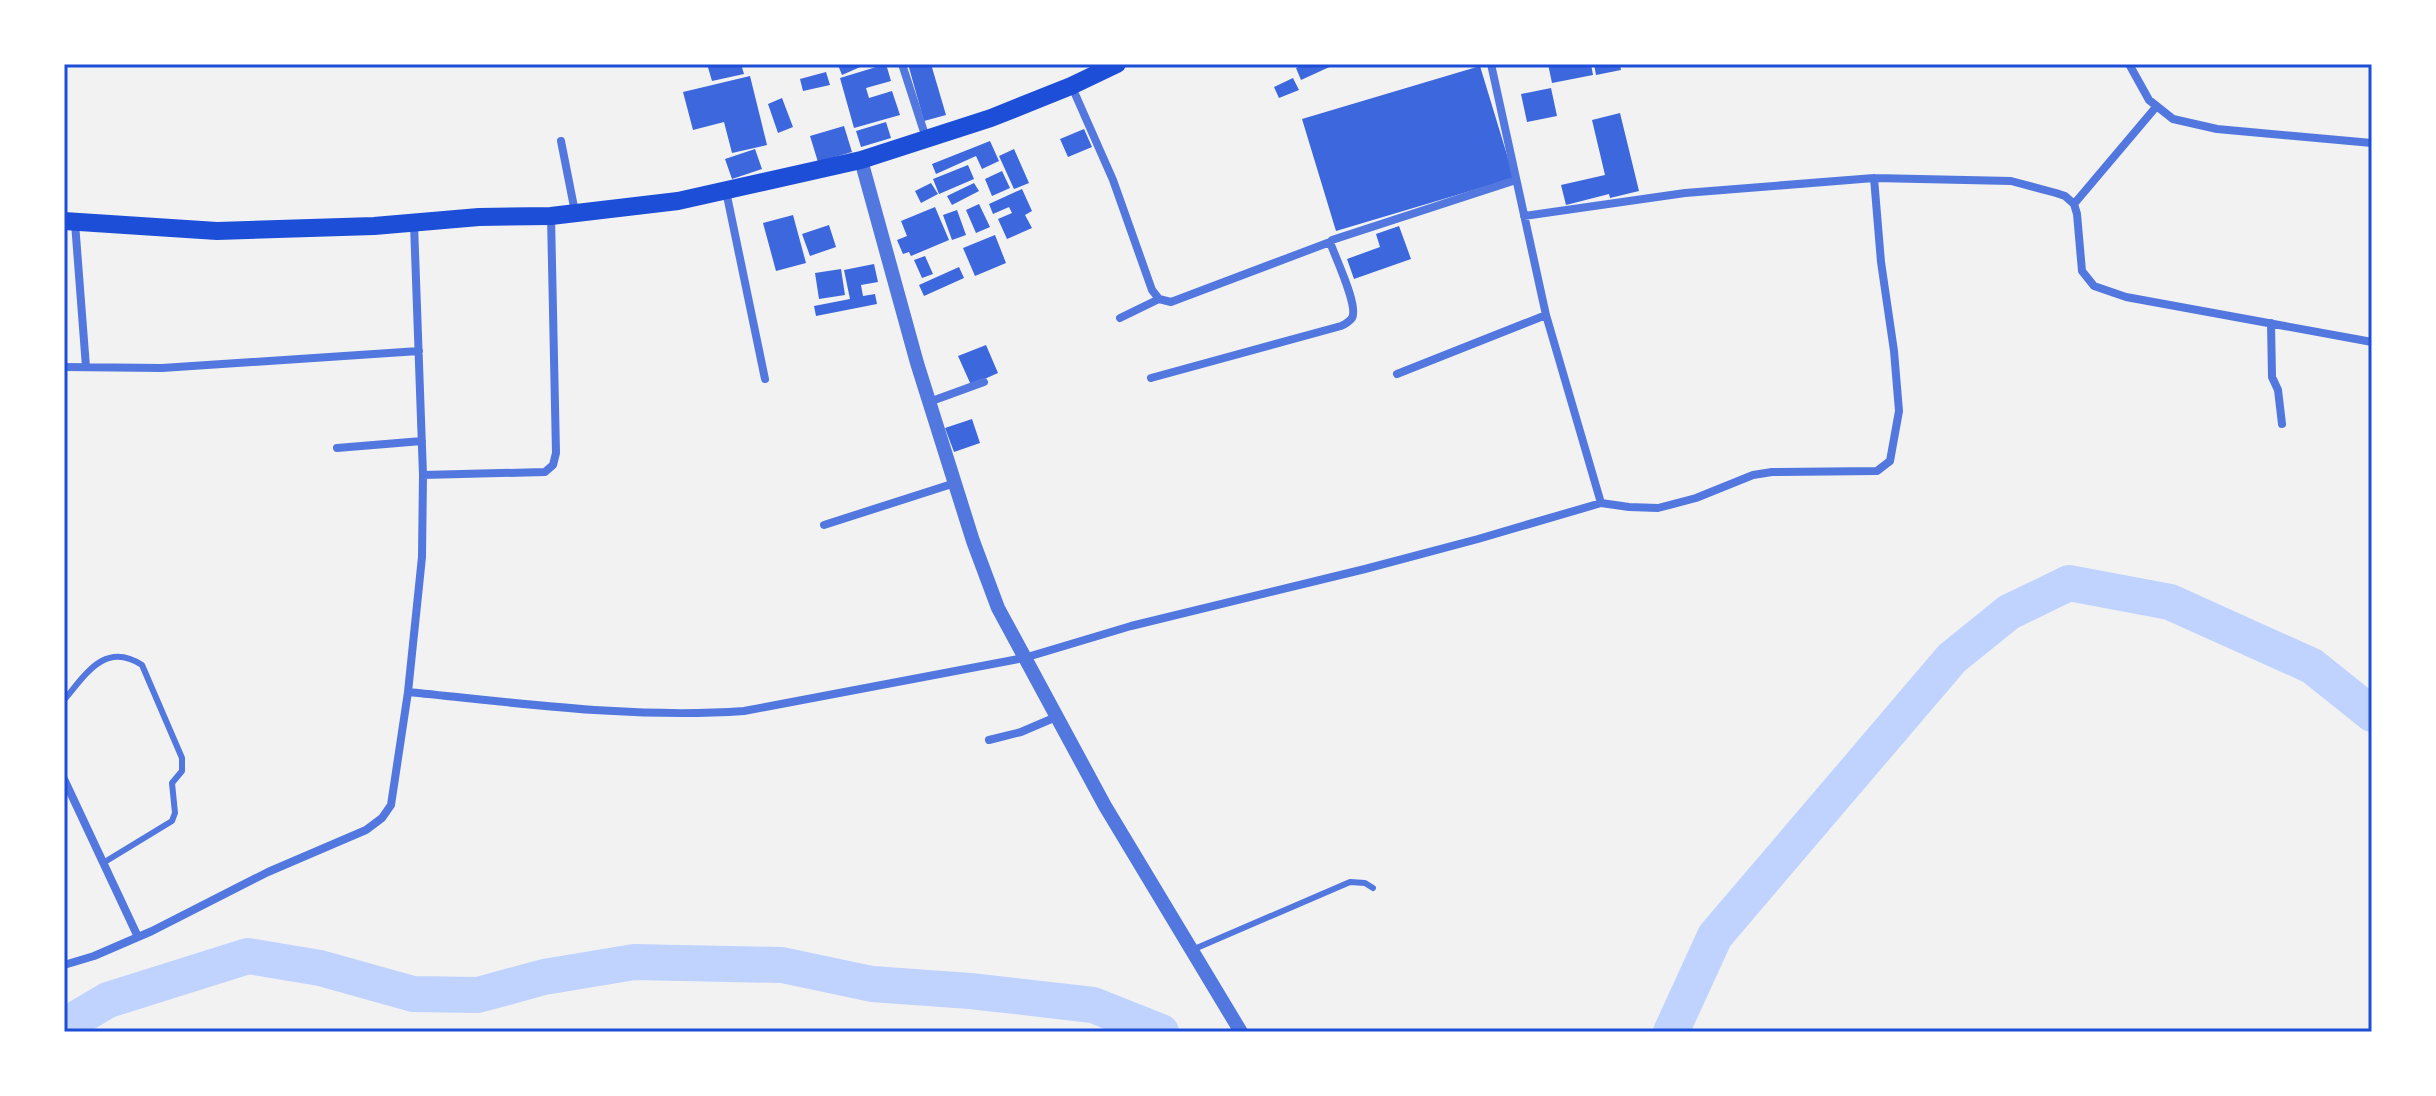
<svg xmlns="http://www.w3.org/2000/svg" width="2436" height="1096" font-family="'Open Sans',sans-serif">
	<rect width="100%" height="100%" fill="#f2f2f2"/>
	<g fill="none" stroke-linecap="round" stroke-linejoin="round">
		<path stroke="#bfd3fe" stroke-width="36" d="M64 1026 108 1000 248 956 320 968 413 994 478 995 544 977 634 962 782 965 872 984 970 991 1093 1005 1161 1032
			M1671 1032 1715 936 1952 658 2009 612 2069 583 2170 602 2312 666 2372 714"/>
	</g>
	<path fill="#3d67dc" d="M707 64H741L744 74 712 81Z
		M840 64H867L842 75 838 65Z
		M886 64 891 81 866 88 869 98 892 91 900 115 854 128 840 78Z
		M908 64H931L946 115 924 121Z
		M1304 64H1336L1301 80 1296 68Z
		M1548 64H1591L1593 75 1552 83Z
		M1594 64H1620L1621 70 1596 75Z
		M1480 66 1514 178 1336 231 1302 119Z
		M826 72 830 85 803 91 800 79Z
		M750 76 767 145 732 153 724 122 693 130 683 92Z
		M1293 78 1299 90 1279 98 1274 87Z
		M1551 88 1557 116 1527 122 1521 94Z
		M782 98 793 127 778 133 768 104Z
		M1620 113 1639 191 1610 198 1609 194 1566 205 1561 185 1605 175 1592 120Z
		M886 122 891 138 861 147 856 131Z
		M844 126 852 152 818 162 810 136Z
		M1084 129 1092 147 1068 157 1060 139Z
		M990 141 999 161 982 169 976 156 936 174 932 164Z
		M755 149 762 169 732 179 725 159Z
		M1014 149 1029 183 1014 189 999 156Z
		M968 165 974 179 939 194 933 179Z
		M1002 171 1010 188 992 196 985 179Z
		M931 183 938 194 921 203 915 191Z
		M974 183 979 191 952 205 947 196Z
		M1022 189 1032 211 1025 215 1032 228 1007 239 998 219 1012 213 1009 207 993 214 989 204Z
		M979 204 990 227 976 233 966 210Z
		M935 207 949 240 911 256 909 252 903 254 897 240 907 236 901 221Z
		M957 210 966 235 952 240 943 215Z
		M793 215 806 263 776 271 763 223Z
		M829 225 836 247 810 256 802 234Z
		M1399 226 1411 259 1354 279 1347 259 1380 247 1376 234Z
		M995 235 1006 263 975 276 963 248Z
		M925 256 933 274 922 278 914 260Z
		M874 264 878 282 861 285 863 296 875 294 877 304 816 316 814 306 850 299 844 270Z
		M959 267 964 278 924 296 919 285Z
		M841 269 845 295 819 299 815 273Z
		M986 345 998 373 971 385 958 356Z
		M972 419 980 443 954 452 945 428Z"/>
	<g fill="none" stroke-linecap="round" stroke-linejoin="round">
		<path stroke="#5277de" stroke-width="6" d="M64 700C86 674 105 641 142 665L182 758V771L172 783 175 813 172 821 103 863
			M1192 950 1350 882 1365 883 1373 888"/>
		<path stroke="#5277de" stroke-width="8" d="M902 64 926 138
			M1491 64 1546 315 1601 503
			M2129 64 2149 100 2173 119 2217 129 2372 143
			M1072 87 1113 180 1152 290 1159 299 1171 302 1330 242
			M561 141 575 212
			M726 191 765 379
			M2074 204 2156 107
			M1524 216 1685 193 1874 178 2011 181 2056 193 2065 196 2074 204 2077 214 2082 271 2094 286 2126 297 2372 342
			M75 223 86 367
			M1120 318 1159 299
			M2271 323 2272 377 2278 390 2282 424
			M64 367 162 368 419 351
			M1397 374 1546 315
			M1151 378 1341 326C1344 325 1350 321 1352 318 1359 306 1335 257 1330 242L1332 240 1516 180
			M929 402 984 382
			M337 448 422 441
			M423 475 545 472 553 465 556 453 551 216
			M824 525 955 483
			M408 692C519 703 632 719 744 711L1024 658 1131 626 1365 569 1478 539 1601 503 1629 507 1658 508 1696 498 1753 475 1772 472 1877 471 1890 461 1899 411 1894 351 1881 262 1874 178
			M989 740 1021 732 1056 717
			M64 779 138 937
			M64 965 94 956 152 931 268 872 366 830 382 818 391 805 408 692 422 557 423 475 414 224"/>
		<path stroke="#5277de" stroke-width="14" d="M861 160 917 363 973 541 998 608 1105 806 1241 1032"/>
		<path stroke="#1d4ed8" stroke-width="18" d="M64 221 217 231 374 226 479 217 551 216 678 201 861 160 991 118 1071 86 1117 64"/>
	</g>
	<rect width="2436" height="1096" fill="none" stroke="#ffffff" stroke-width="132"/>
	<rect x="66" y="66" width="2304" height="964" fill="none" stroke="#1d4ed8" stroke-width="3"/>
</svg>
